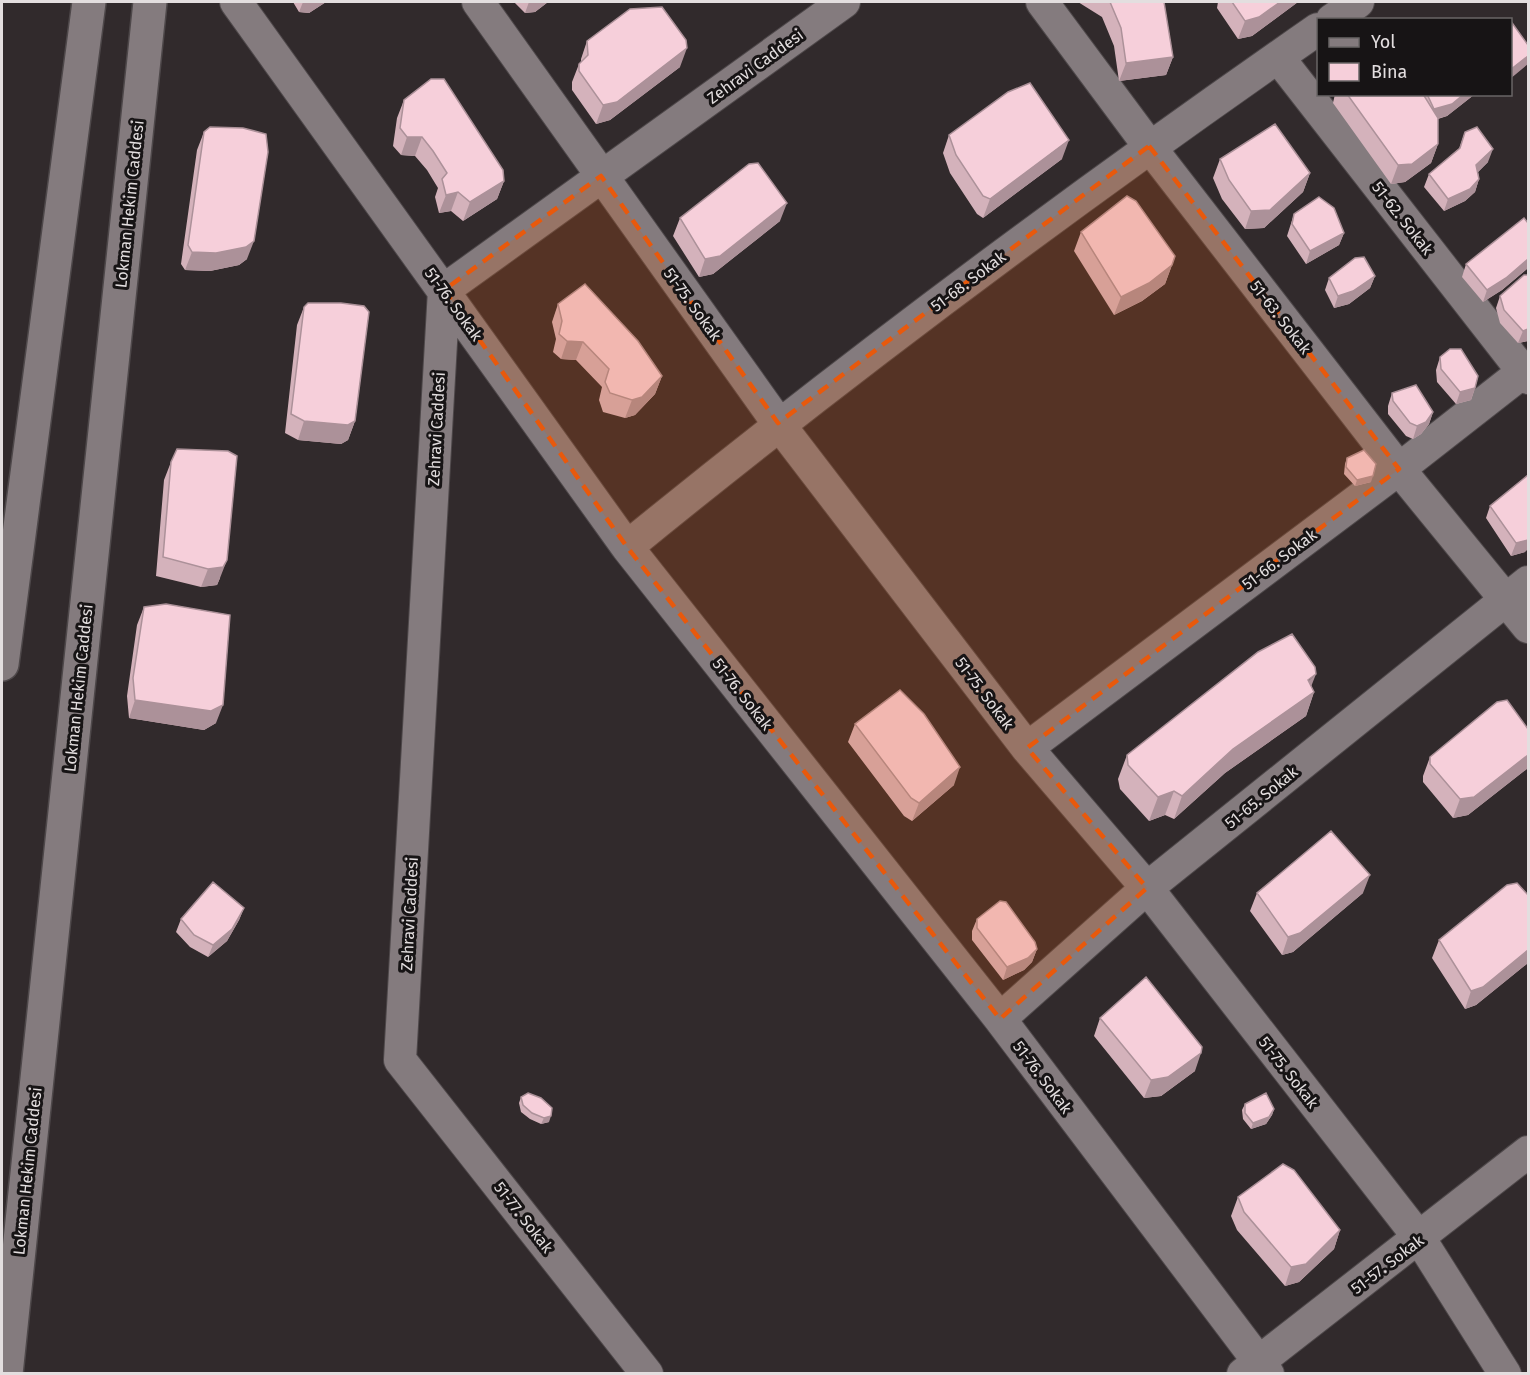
<svg xmlns="http://www.w3.org/2000/svg" width="1530" height="1375" font-family="'Fira Sans',sans-serif">
	<rect width="100%" height="100%" fill="#312a2c"/>
	<g fill="none" stroke-linecap="round" stroke-linejoin="round">
		<g stroke="#4e484a" stroke-width="34">
			<path id="minor" d="M236 2 627 547 1000 1019 1268 1374
				M478 2 778 423 1027 748 1147 888 1420 1239 1505 1374
				M1042 2 1149 146 1399 469 1528 627
				M1332 20 1358 2
				M1278 57 1528 378
				M627 547C850 365 1082 193 1318 29
				M1027 748 1399 469 1528 368
				M1000 1019 1147 888 1528 582
				M647 1374 400 1060 444 290 844 2
				M1243 1374 1528 1152"/>
		</g>
		<g stroke="#4e484a" stroke-width="36">
			<path id="tertiary" d="M2 664 89 2
				M6 1374 150 2"/>
		</g>
		<use href="#minor" stroke="#847b7e" stroke-width="32"/>
		<use href="#tertiary" stroke="#847b7e" stroke-width="33"/>
	</g>
	<path fill="#d4b2bb" d="M293 2H326L309 13 299 12Z
		M514 2H548L535 12 525 13Z
		M1078 2H1164L1173 57 1166 75 1119 81 1114 46 1102 17Z
		M1218 2H1298L1252 36 1238 39 1217 8Z
		M587 41 680 67 610 120 596 124 572 90V82L579 64 581 62V59Z
		M1335 94H1475L1447 116 1438 119V144L1431 163 1405 182 1391 184 1333 103Z
		M404 100 504 181 497 199 463 221 451 211 439 213 435 197 438 188 427 170 415 156 401 155 393 146 397 118Z
		M204 132 247 259 239 265 210 271 185 270 181 264 197 150Z
		M1465 132 1488 162 1478 172 1479 179 1475 192 1465 201 1444 211 1424 187 1429 174 1459 149Z
		M949 135 1062 159 983 218 977 214 950 173 943 153Z
		M1220 159 1310 173 1303 192 1264 228 1245 229 1222 199 1213 178Z
		M1294 214 1344 233 1339 245 1306 264 1287 236Z
		M680 218 780 221 713 274 699 277 673 236Z
		M1528 223V268L1502 290 1483 302 1462 277 1466 264Z
		M1081 232 1172 265 1165 284 1142 301 1114 315 1074 251Z
		M1528 275V341L1518 343 1500 323 1496 308 1500 296Z
		M1375 276 1370 288 1349 304 1334 308 1325 290 1329 278Z
		M558 304 662 376 655 394 635 415 625 418 603 412 599 400 602 387 576 360 561 359 553 352 556 339 552 322Z
		M304 307 355 421 348 440 341 444 298 440 285 433 297 325Z
		M1440 357 1475 388 1471 400 1456 404 1437 382 1436 370Z
		M1392 393 1433 412 1429 424 1421 434 1413 439 1406 436 1388 414V406Z
		M1347 458 1371 482 1355 486 1344 474 1345 464Z
		M171 462 220 578 217 585 201 587 156 576 164 480Z
		M1490 506 1525 552 1511 556 1486 518Z
		M144 607 216 723 204 730 129 718 127 696 137 625Z
		M1311 686 1314 692 1306 716 1225 773 1174 819 1165 815 1149 821 1120 789 1118 779 1127 755Z
		M855 724 954 785 912 821 904 816 848 742Z
		M1528 729V768L1468 815 1453 818 1423 782V776L1430 757Z
		M1257 893H1363L1293 952 1282 955 1250 911Z
		M1528 895V963L1476 1005 1465 1009 1432 958 1439 940Z
		M244 908 239 920 227 941 208 957 190 947 176 932 181 919Z
		M977 919 1037 949 1032 962 1024 970 1003 980 972 940V931Z
		M1100 1018 1195 1071 1161 1096 1144 1098 1094 1036Z
		M521 1097 549 1122 541 1124 530 1119 521 1112 519 1103Z
		M1245 1104 1274 1109 1272 1115 1266 1124 1251 1129 1243 1119 1242 1110Z
		M1238 1197 1340 1230 1334 1249 1299 1282 1285 1286 1237 1230 1231 1216Z"/>
	<path fill="#ac9199" d="M303 2H326L309 13 299 12Z
		M529 2H548L535 12 525 13Z
		M1280 2H1298L1252 36 1238 39 1245 21Z
		M687 48 680 67 610 120 596 124 603 105Z
		M1528 56V64L1510 79V70Z
		M1173 57 1166 75 1119 81 1126 63Z
		M1464 94H1475L1447 116 1429 121 1434 109Z
		M407 137H422L415 156 401 155Z
		M1069 140 1062 159 983 218 990 199Z
		M1438 144 1431 163 1405 182 1391 184 1398 165Z
		M1493 149 1488 162 1472 178 1476 165Z
		M1310 173 1303 192 1264 228 1245 229 1251 211Z
		M1479 179 1475 192 1465 201 1444 211 1448 199Z
		M504 181 497 199 463 221 470 202Z
		M458 192 451 211 439 213 446 195Z
		M787 203 780 221 713 274 699 277 705 259Z
		M1344 233 1339 245 1306 264 1310 251Z
		M254 241 247 259 239 265 210 271 185 270 192 252Z
		M1528 259V268L1502 290 1483 302 1487 290Z
		M1172 265 1165 284 1142 301 1114 315 1121 297Z
		M1375 276 1370 288 1349 304 1334 308 1338 296Z
		M1528 329V341L1518 343 1523 331Z
		M567 341 583 342 576 360 561 359Z
		M662 376 655 394 635 415 625 418 632 400Z
		M1475 388 1471 400 1456 404 1460 392Z
		M1433 412 1429 424 1421 434 1413 439 1417 426Z
		M304 421H355L348 440 341 444 298 440Z
		M1373 476 1371 482 1355 486 1357 480Z
		M1528 540V549L1525 552 1511 556 1516 543Z
		M227 560 220 578 217 585 201 587 208 569Z
		M1316 674 1307 697 1314 692 1306 716 1225 773 1174 819 1182 796Z
		M135 700 223 705 216 723 204 730 129 718Z
		M1528 755V768L1468 815 1453 818 1460 799Z
		M960 767 954 785 912 821 919 803Z
		M1174 791 1165 815 1149 821 1158 797Z
		M1370 875 1363 893 1293 952 1282 955 1288 937Z
		M244 908 239 920 227 941 208 957 213 945Z
		M1037 949 1032 962 1024 970 1003 980 1007 967Z
		M1528 950V963L1476 1005 1465 1009 1471 991Z
		M1201 1053 1195 1071 1161 1096 1144 1098 1151 1080Z
		M1274 1109 1272 1115 1266 1124 1251 1129 1253 1123Z
		M551 1116 549 1122 541 1124 544 1118Z
		M1340 1230 1334 1249 1299 1282 1285 1286 1291 1267Z"/>
	<path fill="#f6cfda" stroke="#ac9199" stroke-width="1.5" d="M1110 2H1164L1173 57 1126 63 1121 28Z
		M1232 2H1280L1259 17 1245 21Z
		M662 7 686 40 687 48 617 102 603 105 579 71V64L588 55 587 41 630 9Z
		M1510 20 1528 45V56L1510 70Z
		M431 79H444L503 170 504 181 470 202 458 192 446 195 442 179 447 173 433 151 422 137H407L400 128 404 100Z
		M1030 83 1069 140 990 199 983 196 956 155 949 135 1008 92Z
		M1347 94H1423L1438 118V144L1412 164 1398 165Z
		M1427 94H1464L1452 104 1434 109Z
		M1275 124 1310 173 1270 210 1251 211 1229 180 1220 159Z
		M210 127 243 128 266 134 268 152 254 241 246 247 216 253 192 252 188 245 204 132Z
		M1477 127 1493 149 1476 165 1479 179 1470 189 1448 199 1429 174 1460 148 1465 132Z
		M758 163 787 203 720 256 705 259 680 218 749 164Z
		M1127 196 1136 201 1175 256 1172 265 1149 283 1121 297 1081 232Z
		M1319 197 1334 208 1344 233 1310 251 1292 224 1294 214Z
		M1524 218 1528 223V259L1506 278 1487 290 1466 264Z
		M1364 257 1375 276 1353 291 1338 296 1329 278 1355 258Z
		M1524 275H1528V329L1523 331 1504 310 1500 296Z
		M585 284 638 341 662 376 642 397 632 400 610 393 605 382 609 369 583 342 567 341 559 334 562 321 558 304Z
		M308 303H341L364 306 369 312 355 421 348 425 304 421 291 414 304 307Z
		M1450 349H1461L1478 376 1475 388 1460 392 1441 369 1440 357Z
		M1416 385 1433 412 1426 422 1417 426 1410 423 1393 401 1392 393Z
		M177 449 228 451 237 456 227 560 223 567 208 569 163 557 171 462Z
		M1364 450 1376 464 1373 476 1357 480 1346 467 1347 458Z
		M1528 475V540L1516 543 1490 506Z
		M166 604 230 615 223 705 211 711 135 700 133 678 144 607Z
		M1292 634 1315 667 1316 674 1308 680 1314 692 1233 749 1182 796 1174 791 1158 797 1128 765 1127 755 1258 652Z
		M900 690 924 714 960 767 919 803 911 798 855 724Z
		M1507 700 1528 729V755L1474 797 1460 799 1430 764V757L1497 702Z
		M1331 831 1370 875 1300 933 1288 937 1257 893Z
		M213 882 244 908 232 929 213 945 194 935 181 919Z
		M1517 883 1528 895V950L1483 987 1471 991 1439 940 1507 885Z
		M1000 901 1006 902 1035 942 1037 949 1028 958 1007 967 977 928V919Z
		M1146 977 1202 1047 1201 1053 1168 1077 1151 1080 1100 1018Z
		M528 1093 541 1098 552 1108 551 1116 544 1118 532 1113 523 1105 521 1097Z
		M1266 1093 1274 1109 1269 1117 1253 1123 1245 1113V1104Z
		M1283 1164 1294 1170 1340 1230 1306 1264 1291 1267 1244 1212 1238 1197Z"/>
	<path fill="#e8590c" fill-opacity="0.2" stroke="#e8590c" stroke-width="4.5" stroke-dasharray="12 8" stroke-linejoin="round" d="M1149 146 1399 469 1027 748 1147 888 1000 1019 627 547 444 290 601 176 778 423Z"/>
	<g text-anchor="middle" stroke-width="6" stroke-linejoin="round" paint-order="stroke">
		<g font-size="16" fill="#e3dedf" stroke="#171415">
			<text transform="translate(755 66) rotate(-36)" y="6">Zehravi Caddesi</text>
			<text transform="translate(129 204) rotate(-84)" y="6">Lokman Hekim Caddesi</text>
			<text transform="translate(1403 218) rotate(52)" y="6">51-62. Sokak</text>
			<text transform="translate(968 281) rotate(-37)" y="6">51-68. Sokak</text>
			<text transform="translate(454 304) rotate(54)" y="6">51-76. Sokak</text>
			<text transform="translate(693 304) rotate(54)" y="6">51-75. Sokak</text>
			<text transform="translate(1281 317) rotate(52)" y="6">51-63. Sokak</text>
			<text transform="translate(436 429) rotate(-87)" y="6">Zehravi Caddesi</text>
			<text transform="translate(1279 559) rotate(-37)" y="6">51-66. Sokak</text>
			<text transform="translate(78 688) rotate(-84)" y="6">Lokman Hekim Caddesi</text>
			<text transform="translate(985 693) rotate(53)" y="6">51-75. Sokak</text>
			<text transform="translate(743 694) rotate(52)" y="6">51-76. Sokak</text>
			<text transform="translate(1261 797) rotate(-39)" y="6">51-65. Sokak</text>
			<text transform="translate(409 914) rotate(-87)" y="6">Zehravi Caddesi</text>
			<text transform="translate(1289 1072) rotate(52)" y="6">51-75. Sokak</text>
			<text transform="translate(1043 1077) rotate(53)" y="6">51-76. Sokak</text>
			<text transform="translate(27 1171) rotate(-84)" y="6">Lokman Hekim Caddesi</text>
			<text transform="translate(524 1217) rotate(52)" y="6">51-77. Sokak</text>
			<text transform="translate(1387 1264) rotate(-37)" y="6">51-57. Sokak</text>
		</g>
	</g>
	<rect width="1530" height="1375" fill="none" stroke="#e3dedf" stroke-width="6"/>
	<rect x="1317" y="18" width="195" height="78" fill="#171415" stroke="#696566" stroke-width="1.5"/>
	<rect x="1329" y="38" width="30" height="9" fill="#847b7e" stroke="#696566" stroke-width="1.5"/>
	<text x="1371" y="48" font-size="18" fill="#e3dedf">Yol</text>
	<rect x="1329" y="63" width="30" height="18" fill="#f6cfda" stroke="#696566" stroke-width="1.5"/>
	<text x="1371" y="78" font-size="18" fill="#e3dedf">Bina</text>
</svg>
